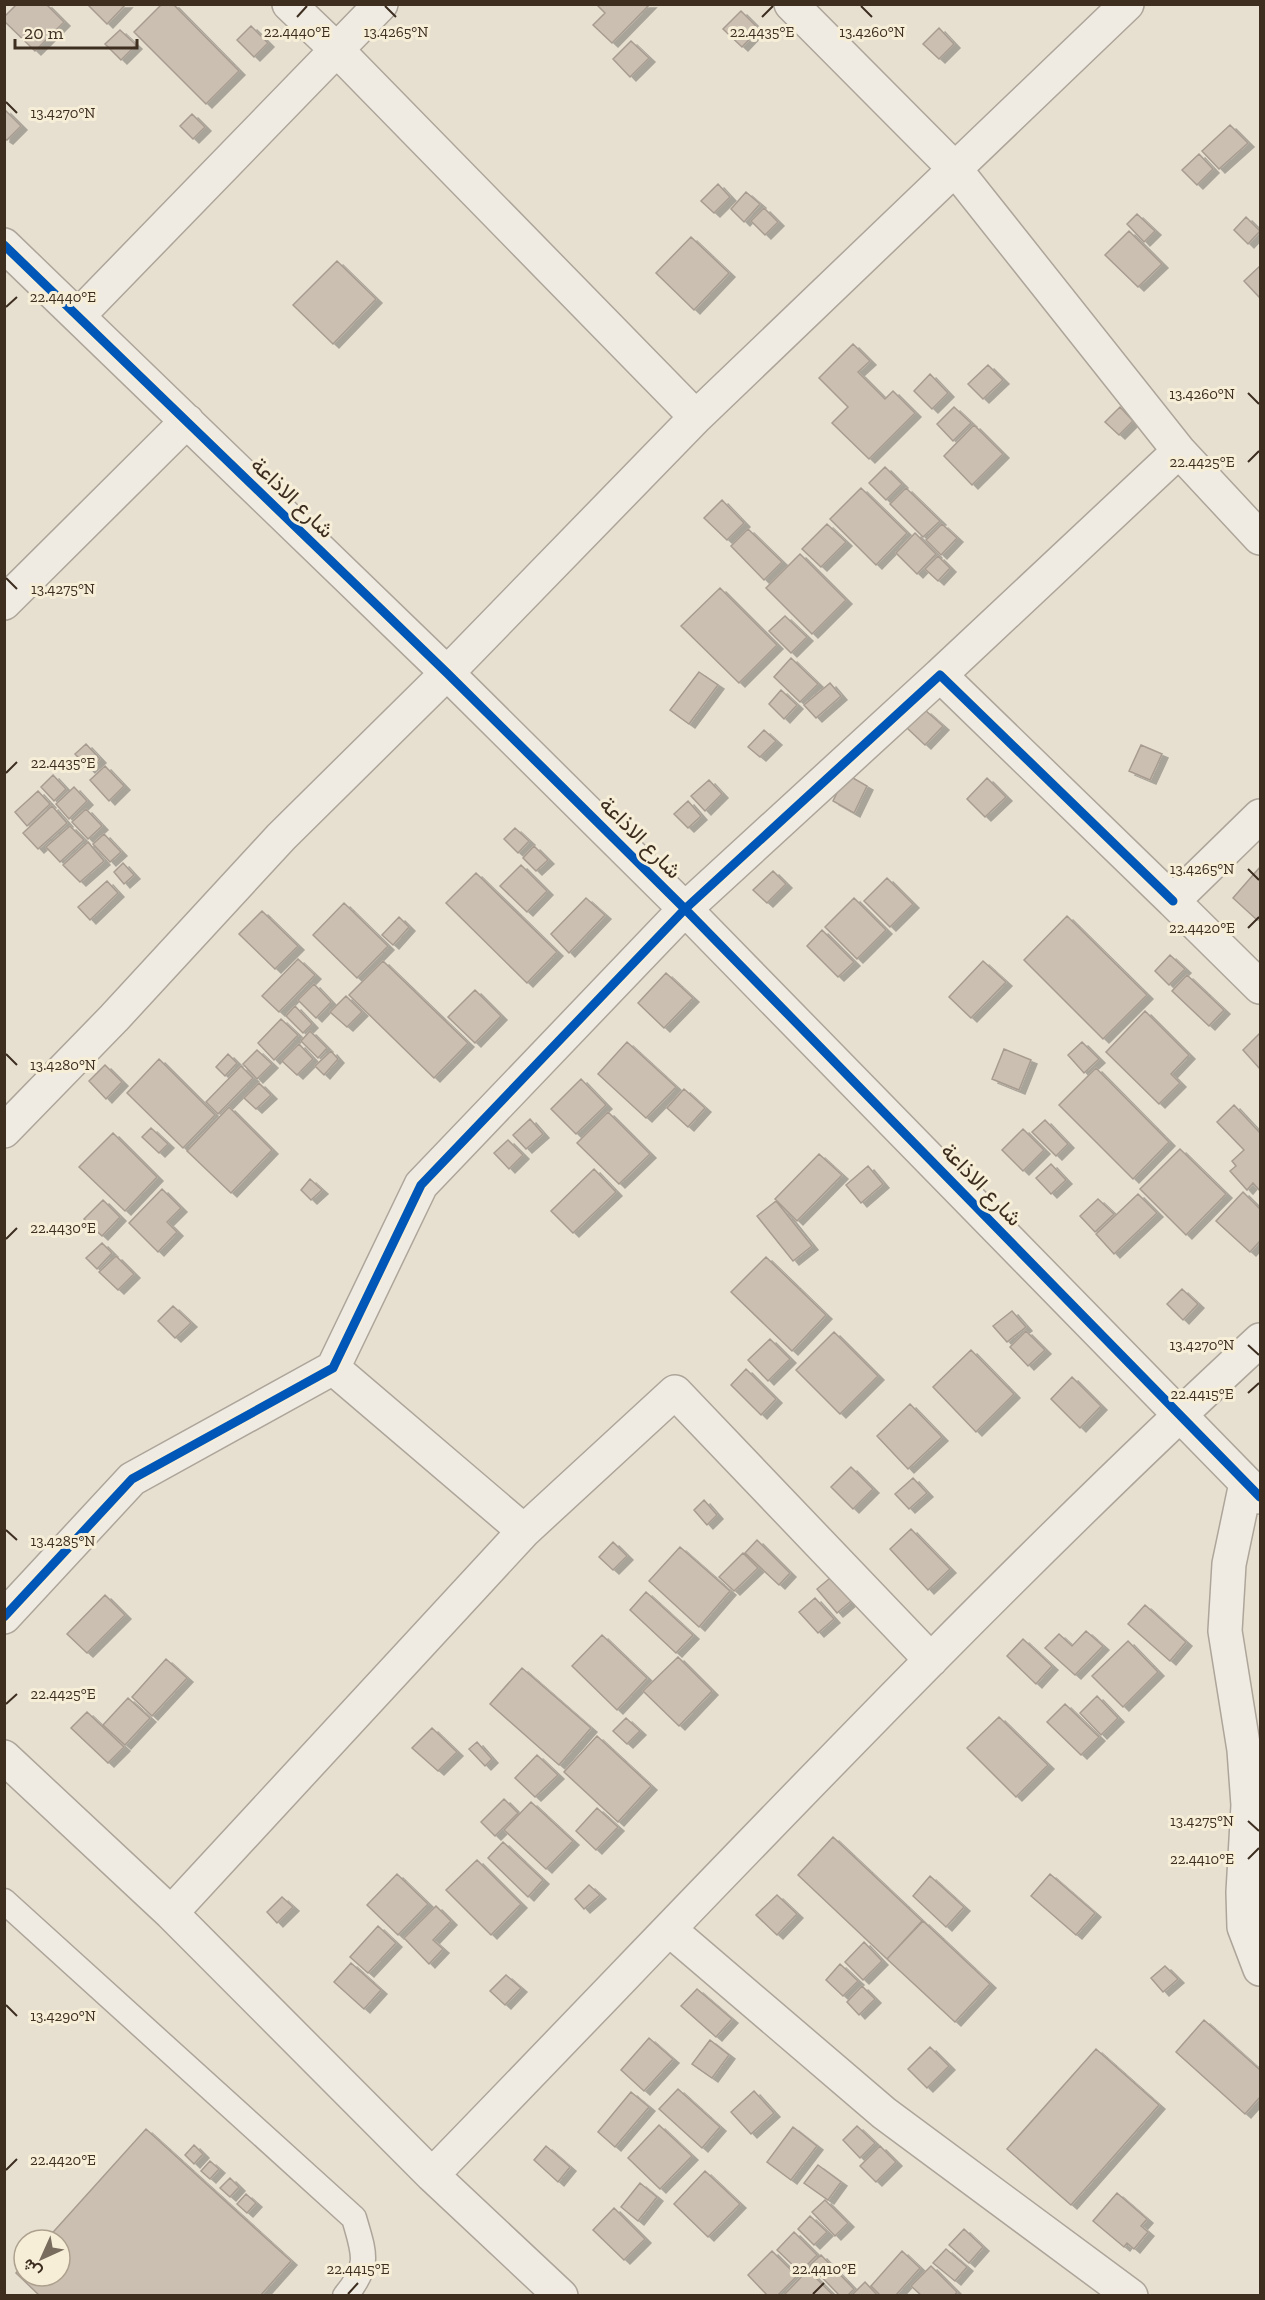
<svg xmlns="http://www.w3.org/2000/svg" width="1265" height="2300" font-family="'Zilla Slab',Vazirmatn,serif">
	<defs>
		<filter id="shadow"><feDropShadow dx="6" dy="4" stdDeviation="0" flood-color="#0004"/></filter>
	</defs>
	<rect width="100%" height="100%" fill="#e7e0d1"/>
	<path fill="#cbbfb2" stroke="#a89c90" stroke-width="1.5" filter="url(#shadow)" d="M17 4H46L64 22 35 51 4 21V17Z
		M87 4H126L107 24Z
		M162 4H173L239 71 206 104 134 32Z
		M596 4H650L612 43 593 25 605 13Z
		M741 11 759 29 742 47 723 29Z
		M251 26 268 43 254 57 237 40Z
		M939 28 954 44 939 59 923 44Z
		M120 30 136 45 121 60 105 44Z
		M631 41 649 58 630 77 613 59Z
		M5 110 21 126 7 140 4 138Z
		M192 114 205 127 193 139 180 126Z
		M1230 125 1248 143 1219 169 1202 151Z
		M1199 154 1213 169 1197 185 1182 170Z
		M718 184 730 197 714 213 701 201Z
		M746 192 760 204 744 222 731 209Z
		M764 208 778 222 765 235 751 221Z
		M1137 214 1155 231 1144 242 1127 224Z
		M1246 217 1260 231 1248 244 1234 230Z
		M1129 231 1162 264 1138 287 1105 255Z
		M691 237 729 273 694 310 656 273Z
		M337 261 376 299 333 344 293 305Z
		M1260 266V298L1244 281Z
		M853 344 870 361 858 372 885 399 893 391 915 413 869 459 832 423 848 407 819 378Z
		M988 365 1003 380 983 399 968 384Z
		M930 374 948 393 932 409 914 391Z
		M954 407 971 423 953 441 937 424Z
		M1120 407 1133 421 1119 435 1105 422Z
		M974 425 1003 454 972 485 944 456Z
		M885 467 902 484 886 500 869 483Z
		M861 488 907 533 876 565 830 519Z
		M906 488 940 521 923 537 890 504Z
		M722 500 744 523 727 540 704 518Z
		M827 524 846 542 821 567 802 549Z
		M942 524 957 538 941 555 926 540Z
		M748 529 782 562 764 580 731 546Z
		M915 533 936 554 917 574 896 553Z
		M800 554 846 600 812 634 766 588Z
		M938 556 950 568 938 581 925 569Z
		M720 588 777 645 739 683 681 626Z
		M785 616 807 637 791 653 769 631Z
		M791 658 818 684 800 702 774 677Z
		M699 672 718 685 689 724 670 710Z
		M830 683 841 696 816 718 804 705Z
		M781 690 797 705 784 719 769 704Z
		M925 710 943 726 925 745 907 728Z
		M764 730 776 741 760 757 748 747Z
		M86 744 100 759 89 769 75 754Z
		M1141 745 1162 754 1150 780 1129 771Z
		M105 766 124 786 109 801 90 780Z
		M846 774 867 786 854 813 833 801Z
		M53 775 66 789 54 801 41 787Z
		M987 778 1006 797 985 817 967 799Z
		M709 780 722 794 705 811 691 796Z
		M74 787 87 801 69 819 56 804Z
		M38 791 50 804 27 826 15 812Z
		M688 801 701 816 688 828 674 814Z
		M52 806 67 823 38 849 23 833Z
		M86 809 102 826 88 839 72 822Z
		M70 826 84 840 60 862 46 847Z
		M515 828 529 841 518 853 504 839Z
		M104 834 121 852 110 862 93 844Z
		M88 842 104 861 80 882 63 865Z
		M534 846 548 860 536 871 523 858Z
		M123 863 134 875 124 884 114 872Z
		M521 865 547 891 527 912 500 886Z
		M1260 867V916L1257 920 1233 898Z
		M773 871 786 884 767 903 753 890Z
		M476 873 557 952 527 983 446 903Z
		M887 878 913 904 890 927 864 901Z
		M107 881 118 893 90 920 78 907Z
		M586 898 605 915 569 953 551 934Z
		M854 898 886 930 857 959 825 927Z
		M344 903 388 946 357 978 313 935Z
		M262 911 298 946 275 969 239 934Z
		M1067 916 1147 995 1103 1039 1024 960Z
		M399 917 409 927 393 945 382 935Z
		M822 930 854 962 838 977 807 946Z
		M1170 955 1185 969 1169 985 1155 971Z
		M298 959 315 975 279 1012 262 996Z
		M383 961 468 1043 434 1078 349 995Z
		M983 961 1006 982 971 1018 949 997Z
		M666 973 693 998 664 1028 638 1003Z
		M1187 975 1224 1010 1209 1026 1172 991Z
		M314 984 331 1002 316 1018 298 1000Z
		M475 990 501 1016 475 1043 448 1017Z
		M346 996 362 1012 347 1027 330 1012Z
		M295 1006 312 1024 303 1033 286 1016Z
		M1145 1011 1189 1055 1171 1074 1180 1083 1159 1104 1106 1052Z
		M281 1019 298 1035 274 1060 258 1043Z
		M310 1031 327 1048 318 1058 301 1041Z
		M1260 1033V1069L1243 1050Z
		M627 1042 676 1087 646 1118 598 1074Z
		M1082 1042 1099 1059 1084 1073 1068 1055Z
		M299 1044 313 1059 297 1075 282 1061Z
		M1004 1049 1031 1060 1019 1090 992 1079Z
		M257 1050 272 1064 257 1079 243 1064Z
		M331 1051 338 1059 324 1075 315 1066Z
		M228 1054 237 1063 225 1076 216 1067Z
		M159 1059 215 1115 183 1148 127 1093Z
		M105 1065 122 1082 106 1099 89 1081Z
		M241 1066 253 1078 218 1114 206 1102Z
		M1096 1068 1169 1142 1133 1179 1059 1105Z
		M581 1079 606 1105 576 1134 551 1109Z
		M259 1083 271 1095 256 1109 244 1098Z
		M684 1089 705 1108 688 1127 667 1108Z
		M1234 1105 1260 1133V1191L1253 1183 1247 1190 1230 1171 1236 1166 1232 1161 1244 1150 1217 1122Z
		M229 1107 272 1150 231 1193 187 1151Z
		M608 1112 650 1154 619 1184 577 1143Z
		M530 1119 543 1134 526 1149 513 1135Z
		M1045 1120 1068 1144 1056 1156 1032 1132Z
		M151 1128 168 1144 159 1153 142 1137Z
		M1023 1129 1044 1150 1023 1171 1002 1150Z
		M113 1133 157 1177 125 1211 79 1167Z
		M508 1140 523 1155 509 1169 494 1153Z
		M1180 1149 1226 1194 1186 1235 1140 1189Z
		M819 1154 842 1175 797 1221 775 1199Z
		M1051 1164 1066 1180 1051 1194 1036 1178Z
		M868 1166 883 1184 861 1203 846 1185Z
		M594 1169 616 1192 573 1233 551 1211Z
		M310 1179 322 1190 311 1200 301 1190Z
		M162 1189 181 1208 167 1222 177 1232 158 1252 129 1223Z
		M1243 1192 1260 1209V1241L1250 1252 1216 1221Z
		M1138 1194 1157 1213 1114 1254 1096 1234Z
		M1098 1199 1114 1214 1095 1232 1080 1216Z
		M103 1200 120 1217 102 1236 84 1219Z
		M776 1201 812 1246 793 1261 757 1216Z
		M102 1243 112 1253 97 1269 86 1258Z
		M116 1256 134 1274 118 1290 99 1272Z
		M766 1257 826 1315 792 1351 731 1292Z
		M1182 1289 1198 1304 1183 1320 1167 1304Z
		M173 1306 191 1323 175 1338 158 1321Z
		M1012 1311 1026 1327 1007 1342 993 1326Z
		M1026 1331 1045 1350 1028 1366 1010 1347Z
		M834 1332 878 1376 840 1414 796 1370Z
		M770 1339 790 1359 768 1381 748 1360Z
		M971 1350 1014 1394 976 1432 933 1387Z
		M746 1369 776 1399 761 1415 731 1385Z
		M1072 1377 1101 1406 1080 1428 1051 1399Z
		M910 1404 942 1437 908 1469 877 1436Z
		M851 1467 873 1489 853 1509 831 1487Z
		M913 1478 927 1493 909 1509 895 1494Z
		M704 1500 717 1515 707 1525 694 1510Z
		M911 1529 950 1569 928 1590 890 1549Z
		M757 1540 790 1573 779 1585 745 1553Z
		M613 1542 627 1556 613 1570 599 1557Z
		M680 1547 730 1591 699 1627 649 1581Z
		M743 1553 758 1568 734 1591 719 1577Z
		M836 1573 857 1596 837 1613 817 1589Z
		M646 1592 693 1635 676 1653 630 1610Z
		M105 1595 125 1615 87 1653 67 1634Z
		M815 1598 834 1619 818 1633 799 1612Z
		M1145 1605 1186 1642 1170 1661 1128 1624Z
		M1086 1631 1103 1646 1075 1675 1045 1648 1059 1634 1072 1646Z
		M602 1635 647 1678 617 1710 572 1666Z
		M1023 1639 1052 1666 1036 1684 1007 1656Z
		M1128 1641 1158 1672 1123 1707 1092 1676Z
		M678 1657 712 1691 679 1726 643 1691Z
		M166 1659 187 1678 152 1716 132 1697Z
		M522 1668 591 1728 559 1765 490 1704Z
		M1097 1696 1118 1718 1101 1735 1080 1713Z
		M128 1698 150 1718 125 1745 103 1725Z
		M1065 1704 1099 1737 1081 1755 1047 1722Z
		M87 1712 124 1747 108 1763 71 1728Z
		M999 1717 1048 1765 1016 1797 967 1748Z
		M626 1718 640 1731 627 1744 613 1731Z
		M432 1728 457 1752 438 1771 412 1748Z
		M597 1736 651 1786 618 1822 564 1772Z
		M477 1742 492 1759 485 1766 469 1749Z
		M537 1755 558 1775 535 1797 515 1778Z
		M504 1799 518 1813 495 1836 481 1822Z
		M531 1802 573 1841 546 1869 504 1830Z
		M597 1808 618 1827 596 1850 576 1831Z
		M833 1837 922 1921 887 1959 798 1875Z
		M503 1842 543 1880 528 1897 488 1858Z
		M477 1860 521 1904 491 1935 446 1890Z
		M397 1874 428 1904 398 1935 367 1905Z
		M1050 1874 1095 1913 1076 1935 1031 1896Z
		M930 1876 964 1907 946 1927 913 1896Z
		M589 1885 600 1895 584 1909 575 1899Z
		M777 1895 797 1914 777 1935 756 1915Z
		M282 1897 293 1907 277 1923 267 1912Z
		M436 1906 451 1921 433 1940 443 1949 429 1964 404 1938Z
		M923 1921 990 1984 955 2022 887 1959Z
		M378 1926 396 1943 368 1973 350 1957Z
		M864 1942 882 1961 863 1980 845 1962Z
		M351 1963 381 1990 364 2009 334 1982Z
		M840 1964 858 1981 843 1996 826 1980Z
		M1165 1966 1178 1979 1163 1992 1151 1978Z
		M506 1975 521 1988 505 2005 490 1991Z
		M862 1986 875 1999 859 2015 847 2002Z
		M697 1989 732 2019 716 2037 681 2006Z
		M1204 2020 1260 2070V2097L1245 2114 1176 2052Z
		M649 2038 673 2059 644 2091 621 2070Z
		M710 2040 729 2055 712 2078 692 2064Z
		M930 2047 949 2066 927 2088 908 2069Z
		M1096 2049 1159 2105 1071 2205 1007 2149Z
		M678 2089 720 2127 702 2148 659 2109Z
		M754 2091 774 2113 751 2134 731 2112Z
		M631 2092 649 2107 615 2147 598 2132Z
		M659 2125 692 2156 660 2189 628 2158Z
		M857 2126 875 2143 860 2158 843 2140Z
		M793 2127 817 2146 791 2180 767 2162Z
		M146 2129 291 2261 260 2296H40L16 2273 24 2264V2276H60V2240H46Z
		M194 2145 203 2154 194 2164 185 2155Z
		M546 2146 570 2167 558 2182 534 2160Z
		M880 2146 896 2162 876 2182 860 2166Z
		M210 2161 219 2169 210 2179 201 2171Z
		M818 2165 841 2182 828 2200 804 2183Z
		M705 2171 740 2204 708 2237 674 2204Z
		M230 2178 239 2187 230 2197 220 2188Z
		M640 2183 657 2197 638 2221 621 2207Z
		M1117 2193 1147 2219 1141 2226 1148 2232 1134 2249 1127 2243 1124 2247 1093 2221Z
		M246 2194 256 2203 247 2213 237 2204Z
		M825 2200 848 2223 835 2236 812 2212Z
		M614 2208 645 2239 624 2260 593 2230Z
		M810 2216 827 2232 814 2245 798 2229Z
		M964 2229 983 2247 969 2263 949 2245Z
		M794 2232 817 2255 800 2272 777 2250Z
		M946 2249 967 2267 955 2281 933 2263Z
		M772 2251 797 2276 777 2296H768L748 2275Z
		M902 2251 920 2268 895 2296H881L871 2286Z
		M821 2255 854 2289 847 2296H840L810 2265Z
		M931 2266 957 2292 954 2296H922L911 2286Z
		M808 2270 834 2296H783Z
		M865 2282 878 2296H851Z"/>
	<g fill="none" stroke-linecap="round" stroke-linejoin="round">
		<g stroke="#ada599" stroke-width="27">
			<path id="lane" d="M4 1901 354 2218C364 2253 371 2265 345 2296"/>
		</g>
		<g stroke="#ada599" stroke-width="36">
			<path id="street" d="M289 4 336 49 696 417
				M791 4 955 169 1179 451 1260 538
				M4 245 447 673 685 909 1260 1497
				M78 316 381 4
				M4 603 187 421
				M940 675 1179 451
				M1260 816 1173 901 1260 987
				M4 1131 114 1018 281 837 447 673 696 417 1127 4
				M333 1368 524 1531 675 1392 931 1660
				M1246 1483 1229 1564 1225 1631 1244 1750 1248 1805 1243 1892 1244 1927 1260 1969
				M4 1617 132 1479 333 1368 421 1185 685 909 940 675 1173 901
				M4 1757 171 1913 432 2175 561 2296
				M171 1913 524 1531
				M670 1930 884 2113 1131 2296
				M432 2175C705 1894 972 1606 1260 1340"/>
		</g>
		<use href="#lane" stroke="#efebe3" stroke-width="24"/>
		<use href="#street" stroke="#efebe3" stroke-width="33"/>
		<g stroke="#f7eed8" stroke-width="13">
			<path id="cycleway" d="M4 245 447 673 685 909 1260 1497
				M4 1617 132 1479 333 1368 421 1185 685 909 940 675 1173 901"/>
		</g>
		<use href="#cycleway" stroke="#0057b8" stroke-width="9"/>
	</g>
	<path fill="none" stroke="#3d2e20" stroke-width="2" d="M385 6 396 17M861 6 872 17M297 17 307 6M762 17 773 6M6 102 17 113M6 307 17 297M1248 393 1259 404M1248 462 1259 451M6 578 17 589M6 773 17 762M1248 869 1259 880M1248 928 1259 917M6 1054 17 1065M6 1239 17 1228M1248 1345 1259 1355M1248 1393 1259 1383M6 1530 17 1540M6 1704 17 1694M1248 1821 1259 1831M1248 1859 1259 1848M6 2005 17 2016M6 2170 17 2159M348 2294 358 2283M813 2294 824 2283"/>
	<g text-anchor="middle" stroke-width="6" stroke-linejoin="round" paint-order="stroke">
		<g font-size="22" fill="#3d2e20" stroke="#f7eed8">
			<text transform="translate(293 497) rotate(44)" y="8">شارع الاذاعة</text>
			<text transform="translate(641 837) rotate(45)" y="8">شارع الاذاعة</text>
			<text transform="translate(982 1184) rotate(46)" y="8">شارع الاذاعة</text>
		</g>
	</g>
	<g font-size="15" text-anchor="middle" fill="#3d2e20" stroke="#f7eed8" stroke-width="6" stroke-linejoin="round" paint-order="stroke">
		<text x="297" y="37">22.4440°E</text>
		<text x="396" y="37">13.4265°N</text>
		<text x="762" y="37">22.4435°E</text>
		<text x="872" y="37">13.4260°N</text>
		<text x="63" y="118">13.4270°N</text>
		<text x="63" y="302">22.4440°E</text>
		<text x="1202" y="399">13.4260°N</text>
		<text x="1202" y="467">22.4425°E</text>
		<text x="63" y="594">13.4275°N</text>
		<text x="63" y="768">22.4435°E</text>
		<text x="1202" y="874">13.4265°N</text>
		<text x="1202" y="933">22.4420°E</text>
		<text x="63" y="1070">13.4280°N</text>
		<text x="63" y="1233">22.4430°E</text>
		<text x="1202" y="1350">13.4270°N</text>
		<text x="1202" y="1399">22.4415°E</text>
		<text x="63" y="1546">13.4285°N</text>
		<text x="63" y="1699">22.4425°E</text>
		<text x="1202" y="1826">13.4275°N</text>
		<text x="1202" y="1864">22.4410°E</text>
		<text x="63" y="2021">13.4290°N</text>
		<text x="63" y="2165">22.4420°E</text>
		<text x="358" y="2274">22.4415°E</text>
		<text x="824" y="2274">22.4410°E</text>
	</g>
	<rect width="1265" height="2300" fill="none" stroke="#3d2e20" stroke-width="12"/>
	<g transform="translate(42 2258) rotate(225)"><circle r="28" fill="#f7eed8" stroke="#ada18e" stroke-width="1.5"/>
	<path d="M0-4.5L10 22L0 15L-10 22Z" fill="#786c5e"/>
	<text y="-9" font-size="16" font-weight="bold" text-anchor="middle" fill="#3d2e20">ش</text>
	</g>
	<path d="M15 39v9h122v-9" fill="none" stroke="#3d2e20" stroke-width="3"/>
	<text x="24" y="39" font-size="18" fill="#3d2e20" stroke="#f7eed8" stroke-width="4.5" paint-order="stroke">20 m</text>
</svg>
